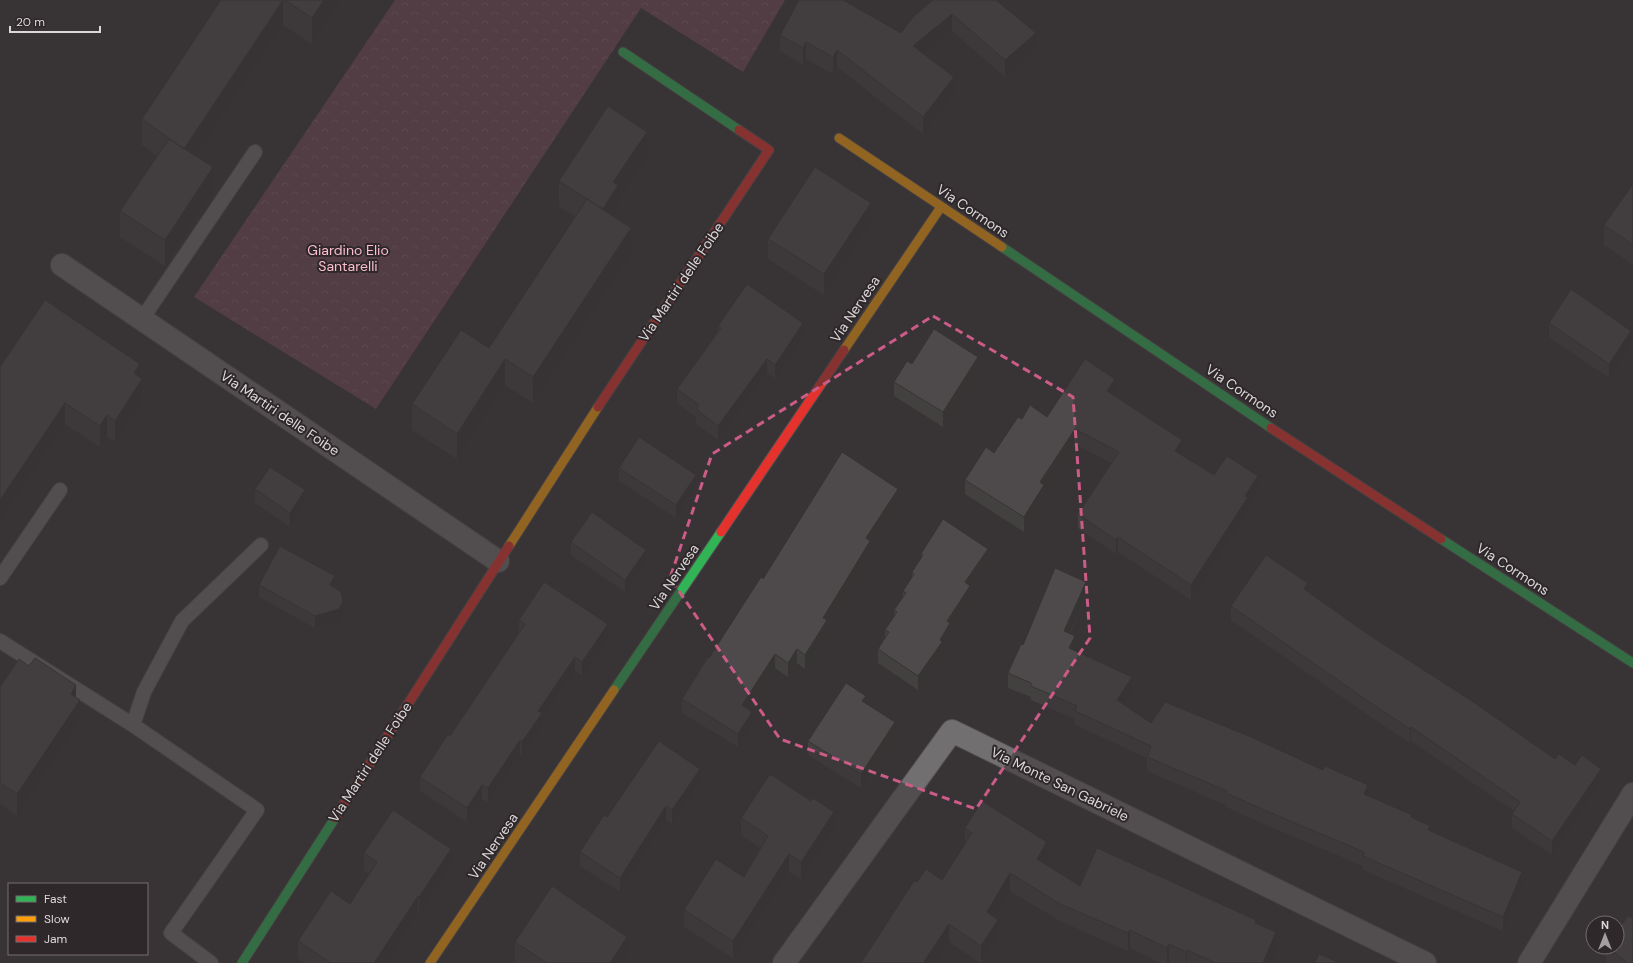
<svg xmlns="http://www.w3.org/2000/svg" width="1633" height="963" font-family="'DM Sans',sans-serif">
	<defs>
		<pattern id="park-crowns" width="20" height="18" patternUnits="userSpaceOnUse"><rect width="20" height="18" fill="#714a57"/><path d="M2 6a3 3 0 1 1 6 0M12 15a3 3 0 1 1 6 0" fill="none" stroke="#85636f"/></pattern>
	</defs>
	<rect width="100%" height="100%" fill="#383335"/>
	<path fill="url(#park-crowns)" d="M395 0H785L743 72 641 8 376 409 194 297Z"/>
	<g fill="none" stroke-linecap="round" stroke-linejoin="round">
		<g stroke="#555152" stroke-width="16">
			<path id="lane" d="M142 319 255 152
				M0 578 60 490
				M0 641 133 725 257 810 171 933 211 963
				M133 725 144 692 182 621 261 545"/>
		</g>
		<g stroke="#555152" stroke-width="24">
			<path id="street" d="M62 265 498 561
				M784 963 952 731 1425 963
				M1529 963 1633 794"/>
		</g>
		<g stroke="#555152" stroke-width="11">
			<path id="fast" d="M623 52 739 130
				M1002 247 1271 428
				M1441 539 1633 663
				M614 690 721 532
				M242 963 335 818"/>
		</g>
		<g stroke="#555152" stroke-width="11">
			<path id="slow" d="M839 138 1002 247
				M844 350 941 207
				M509 546 598 407
				M430 963 614 690"/>
		</g>
		<g stroke="#555152" stroke-width="11">
			<path id="jam" d="M598 407 769 150 739 130
				M1271 428 1441 539
				M721 532 844 350
				M335 818 509 546"/>
		</g>
		<use href="#lane" stroke="#726f70" stroke-width="14"/>
		<use href="#street" stroke="#726f70" stroke-width="22"/>
		<use href="#fast" stroke="#30b455" stroke-width="9"/>
		<use href="#slow" stroke="#ff9f0a" stroke-width="9"/>
		<use href="#jam" stroke="#e5322d" stroke-width="9"/>
	</g>
	<path fill="#434040" d="M221 0H341L312 44 283 25 196 156 213 193 165 266 120 237V211L157 156 142 145V119Z
		M933 0 1036 50 1005 77 952 31 924 54 954 94 923 134 837 67 833 74 806 59 803 65 780 51V35L901 33Z
		M647 158 618 201V211L615 217 631 254 533 403 505 385 457 459 412 430V404L489 348 575 217 559 206V181Z
		M1633 184V265L1604 245V225Z
		M871 223 824 295 768 259V239Z
		M1549 323 1631 345 1609 378 1549 337Z
		M718 326 803 337 775 379 767 373 718 440 696 424V417L677 403V389L718 331Z
		M912 364 978 371 943 427 894 396V382Z
		M0 367 140 378 142 401 115 442 107 437 100 447 65 424 0 521Z
		M1115 394 1114 395 1182 455V456L1214 475 1258 490 1248 506V512L1191 600 1118 552 1116 554 1078 528V514L1111 463 1075 444 1044 491V500L1024 532 965 494V480L994 453 1047 417Z
		M619 468 696 487 676 518 619 481Z
		M255 489 305 504 290 527 255 503Z
		M898 503 870 545V555L827 625V634L805 669 797 663 788 677 775 668 748 709 752 725 738 747 682 713V699L709 658 763 579Z
		M571 542 646 562 625 592 571 555Z
		M921 554 988 563 970 589V600L950 630V637L942 650V656L918 690 878 663V649L885 637V630L894 616V610L903 597V591L912 578V572L921 558Z
		M259 585 335 588 343 614 339 622 315 628 259 597Z
		M1308 592 1372 637 1555 759 1601 783 1552 855 1512 828V814L1514 811 1411 741 1410 743 1368 715 1231 620V606Z
		M1086 596 1070 633 1075 650 1074 651 1132 691 1123 704 1151 723 1368 796 1412 818 1430 831 1522 886 1503 931 1363 870V866L1264 824 1226 807V805L1147 771V758L1075 725V719L1031 700V697L1008 688V673L1023 645Z
		M519 620 608 638 582 676 575 670 542 719V727L522 755 520 754 488 802 482 799 467 822 420 791V777L450 736 519 633Z
		M0 687 76 697 80 721 17 816 0 804Z
		M866 703 895 736 861 788 808 755V741Z
		M700 783 672 824 666 820 620 892 580 866V852L607 817Z
		M741 818 834 830 801 879 789 871 733 958 684 927V910L744 877 760 848 741 835Z
		M965 828 1047 860 1045 864 1080 886 1256 923 1276 950 1271 963H1171L1169 962V963H1161L1130 948 1128 951 1060 921 1010 891 995 917 998 938 982 963H980L949 942 935 963H861L917 882 942 880 965 844Z
		M364 853 451 866 419 914 418 913 386 963H305L298 958V941L350 904 369 874 364 871Z
		M515 942 627 957 624 963H516L515 962Z
		M1606 947H1617L1633 963H1606Z"/>
	<path fill="#373434" d="M283 0V25L184 174V149Z
		M324 0H341L312 44V18Z
		M952 14V31L913 63V46Z
		M1036 33V50L1005 77V60Z
		M806 42V59L803 65V48Z
		M837 50V67L833 74V57Z
		M954 77V94L923 134V117Z
		M647 132V158L618 201V211L603 234V209L613 182Z
		M213 167V193L165 266V240Z
		M871 203V223L824 295V274Z
		M631 228V254L533 403V377Z
		M803 323V337L775 379V365Z
		M1631 331V345L1609 378V364Z
		M978 357V371L943 427V412Z
		M505 359V385L457 459V434Z
		M767 359V373L718 440V426Z
		M140 364V383L142 379V401L115 442V421L134 373Z
		M1115 379V394L1107 406V391Z
		M65 403V424L0 521V500Z
		M107 415V437L100 447V426Z
		M1075 429V444L1044 491V500L1024 532V517L1040 482Z
		M1182 440V455L1175 466V451Z
		M696 475V487L676 518V505Z
		M1258 476V490L1248 506V512L1191 600V585L1245 496Z
		M898 489V503L870 545V555L827 625V634L805 669V655L823 618 866 538Z
		M305 490V504L290 527V513Z
		M1118 537V552L1116 554V540Z
		M988 549V563L970 589V600L950 630V637L942 650V656L918 690V676L940 640 965 582Z
		M646 550V562L625 592V580Z
		M335 576V589L330 585Z
		M1086 582V596L1064 645V631Z
		M1308 583V597L1304 589Z
		M343 601V614L339 622 315 628V616Z
		M608 624V638L582 676V662Z
		M1075 636V650L1069 662V648Z
		M797 649V663L788 677V663Z
		M775 654V668L742 718V705Z
		M575 657V670L542 719V727L522 755V742L538 711Z
		M1132 677V691L1117 714V700Z
		M76 685V706L80 700V721L17 816V794L71 694Z
		M866 696V710L862 701Z
		M752 712V725L738 747V734Z
		M895 722V736L861 788V774Z
		M1411 727V741L1410 743V729Z
		M520 740V754L488 802V788Z
		M700 769V783L672 824V810Z
		M1601 769V783L1552 855V841Z
		M482 785V799L467 822V808Z
		M1368 785V799L1364 794Z
		M666 806V820L620 892V878Z
		M834 812V830L801 879V862Z
		M1047 842V860L1037 877V859Z
		M451 849V866L419 914V897Z
		M789 854V871L733 958V941Z
		M1522 872V886L1503 931V917Z
		M1010 873V891L987 930V912Z
		M418 896V913L386 963H374Z
		M998 920V938L981 963V946Z
		M949 924V942L935 963H923Z
		M1130 930V948L1128 951V933Z
		M1276 932V950L1271 963H1263Z
		M627 937V957L624 963H610Z
		M1169 944V963H1167V948Z
		M1187 950V963H1186V952Z"/>
	<path fill="#4e4a4b" stroke="#373434" d="M221 0H283L184 149 142 119Z
		M285 0H324L312 18Z
		M799 0H843L901 33 913 17 933 0H996L1036 33 1005 60 952 14 913 46 954 77 923 117 837 50 833 57 806 42 803 48 780 35Z
		M608 106 647 132 613 182 618 185 603 209 559 181Z
		M169 139 213 167 165 240 120 211Z
		M815 167 871 203 824 274 768 239Z
		M1633 184V245L1604 225Z
		M587 199 631 228 533 377 505 359 457 434 412 404 461 330 489 348Z
		M747 284 803 323 775 365 767 359 718 426 696 409 699 405 677 389 721 328 718 326Z
		M1571 289 1631 331 1609 364 1549 323Z
		M45 300 140 364 134 373 142 379 115 421 107 415 100 426 65 403 0 500V367Z
		M934 329 978 357 943 412 894 382 907 361 912 364Z
		M1085 359 1115 379 1107 391 1182 440 1175 451 1214 475 1227 456 1258 476 1245 496 1248 497 1191 585 1118 537 1116 540 1078 514 1119 452 1075 429 1040 482 1044 485 1024 517 965 480 986 447 994 453 1018 417 1022 419 1030 405 1047 417Z
		M639 437 696 475 676 505 619 468Z
		M842 452 898 489 866 538 870 541 823 618 827 620 805 655 797 649 788 663 775 654 742 705 752 712 738 734 682 699 708 657 709 658 761 577 763 579Z
		M270 467 305 490 290 513 255 489Z
		M592 512 646 550 625 580 571 542Z
		M943 519 988 549 965 582 970 586 947 621 950 623 940 640 942 642 918 676 878 649 889 632 885 630 897 612 894 610 906 593 903 591 914 574 912 572 923 555 921 554Z
		M280 546 335 576 330 585 341 592 343 601 339 609 315 616 259 585Z
		M1266 555 1308 583 1304 589 1372 637 1469 699 1555 759 1559 754 1575 765 1582 755 1601 769 1552 841 1512 814 1520 802 1411 727 1410 729 1368 701 1231 606Z
		M1055 568 1086 582 1064 631 1075 636 1069 648 1132 677 1117 700 1151 723 1165 702 1251 737 1323 770 1325 766 1368 785 1364 794 1412 815 1411 817 1430 826 1428 830 1522 872 1503 917 1363 856 1364 852 1264 810 1226 793 1227 791 1147 757 1151 746 1075 711 1077 706 1031 686V683L1008 673 1021 644 1023 645Z
		M544 582 608 624 582 662 575 657 538 711 542 713 522 742 520 740 488 788 482 785 467 808 420 777 448 734 450 736 525 624 519 620Z
		M35 658 76 685 71 694 80 700 17 794 0 783V687L19 659 29 666Z
		M846 683 866 696 862 701 895 722 861 774 808 741Z
		M659 741 700 769 672 810 666 806 620 878 580 852 604 815 607 817Z
		M770 774 811 801 813 798 834 812 801 862 789 854 733 941 684 910 716 859 744 877 768 836 741 818Z
		M982 801 1047 842 1037 859 1080 886 1097 848 1256 920 1255 923 1276 932 1263 963H1216L1187 950 1186 952 1169 944 1167 948 1130 930 1128 933 1060 904 1010 873 987 912 998 920 981 946 949 924 923 963H861L914 881 917 882 926 869 942 880 972 833 965 828Z
		M393 810 451 849 419 897 418 896 374 963H331L298 941 331 891 350 904 377 862 364 853Z
		M552 886 627 937 610 963H547L515 942Z
		M1628 916 1633 918V963H1628L1607 947H1617V931Z
		M1319 954 1340 963H1315Z"/>
	<path d="M0 0H1633V963H0ZM933 316 1073 397 1090 638 976 809 780 739 670 578 712 454Z" fill="#383335" fill-opacity=".55" fill-rule="evenodd"/>
	<path fill="none" stroke="#cb5b87" stroke-width="3" stroke-dasharray="8 5" stroke-linejoin="round" d="M933 316 1073 397 1090 638 976 809 780 739 670 578 712 454Z"/>
	<g text-anchor="middle" stroke-width="4" stroke-linejoin="round" paint-order="stroke">
		<g font-size="14" fill="#dcd8d9" stroke="#2f282a">
			<text transform="translate(973 211) rotate(34)" y="5">Via Cormons</text>
			<text transform="translate(681 282) rotate(-56)" y="5">Via Martiri delle Foibe</text>
			<text transform="translate(855 309) rotate(-56)" y="5">Via Nervesa</text>
			<text transform="translate(1242 391) rotate(34)" y="5">Via Cormons</text>
			<text transform="translate(280 413) rotate(34)" y="5">Via Martiri delle Foibe</text>
			<text transform="translate(1513 569) rotate(33)" y="5">Via Cormons</text>
			<text transform="translate(674 577) rotate(-56)" y="5">Via Nervesa</text>
			<text transform="translate(370 762) rotate(-57)" y="5">Via Martiri delle Foibe</text>
			<text transform="translate(1060 784) rotate(26)" y="5">Via Monte San Gabriele</text>
			<text transform="translate(493 846) rotate(-56)" y="5">Via Nervesa</text>
		</g>
		<g font-size="14" fill="#fcbdd0" stroke="#2f282a">
			<text x="348" y="255">Giardino Elio<tspan x="348" dy="16">Santarelli</tspan></text>
		</g>
	</g>
	<rect x="8" y="883" width="140" height="72" fill="#2f282a" stroke="#746e70"/>
	<rect x="16" y="896" width="20" height="6" fill="#30b455" stroke="#746e70"/>
	<text x="44" y="903" font-size="12" fill="#dcd8d9">Fast</text>
	<rect x="16" y="916" width="20" height="6" fill="#ff9f0a" stroke="#746e70"/>
	<text x="44" y="923" font-size="12" fill="#dcd8d9">Slow</text>
	<rect x="16" y="936" width="20" height="6" fill="#e5322d" stroke="#746e70"/>
	<text x="44" y="943" font-size="12" fill="#dcd8d9">Jam</text>
	<g transform="translate(1605 935)"><circle r="19" fill="#2f282a" stroke="#746e70"/>
	<path d="M0-3L7 15L0 10L-7 15Z" fill="#a39ea0"/>
	<text y="-6" font-size="11" font-weight="bold" text-anchor="middle" fill="#dcd8d9">N</text>
	</g>
	<path d="M10 26v6h90v-6" fill="none" stroke="#dcd8d9" stroke-width="2"/>
	<text x="16" y="26" font-size="12" fill="#dcd8d9" stroke="#2f282a" stroke-width="3" paint-order="stroke">20 m</text>
</svg>
